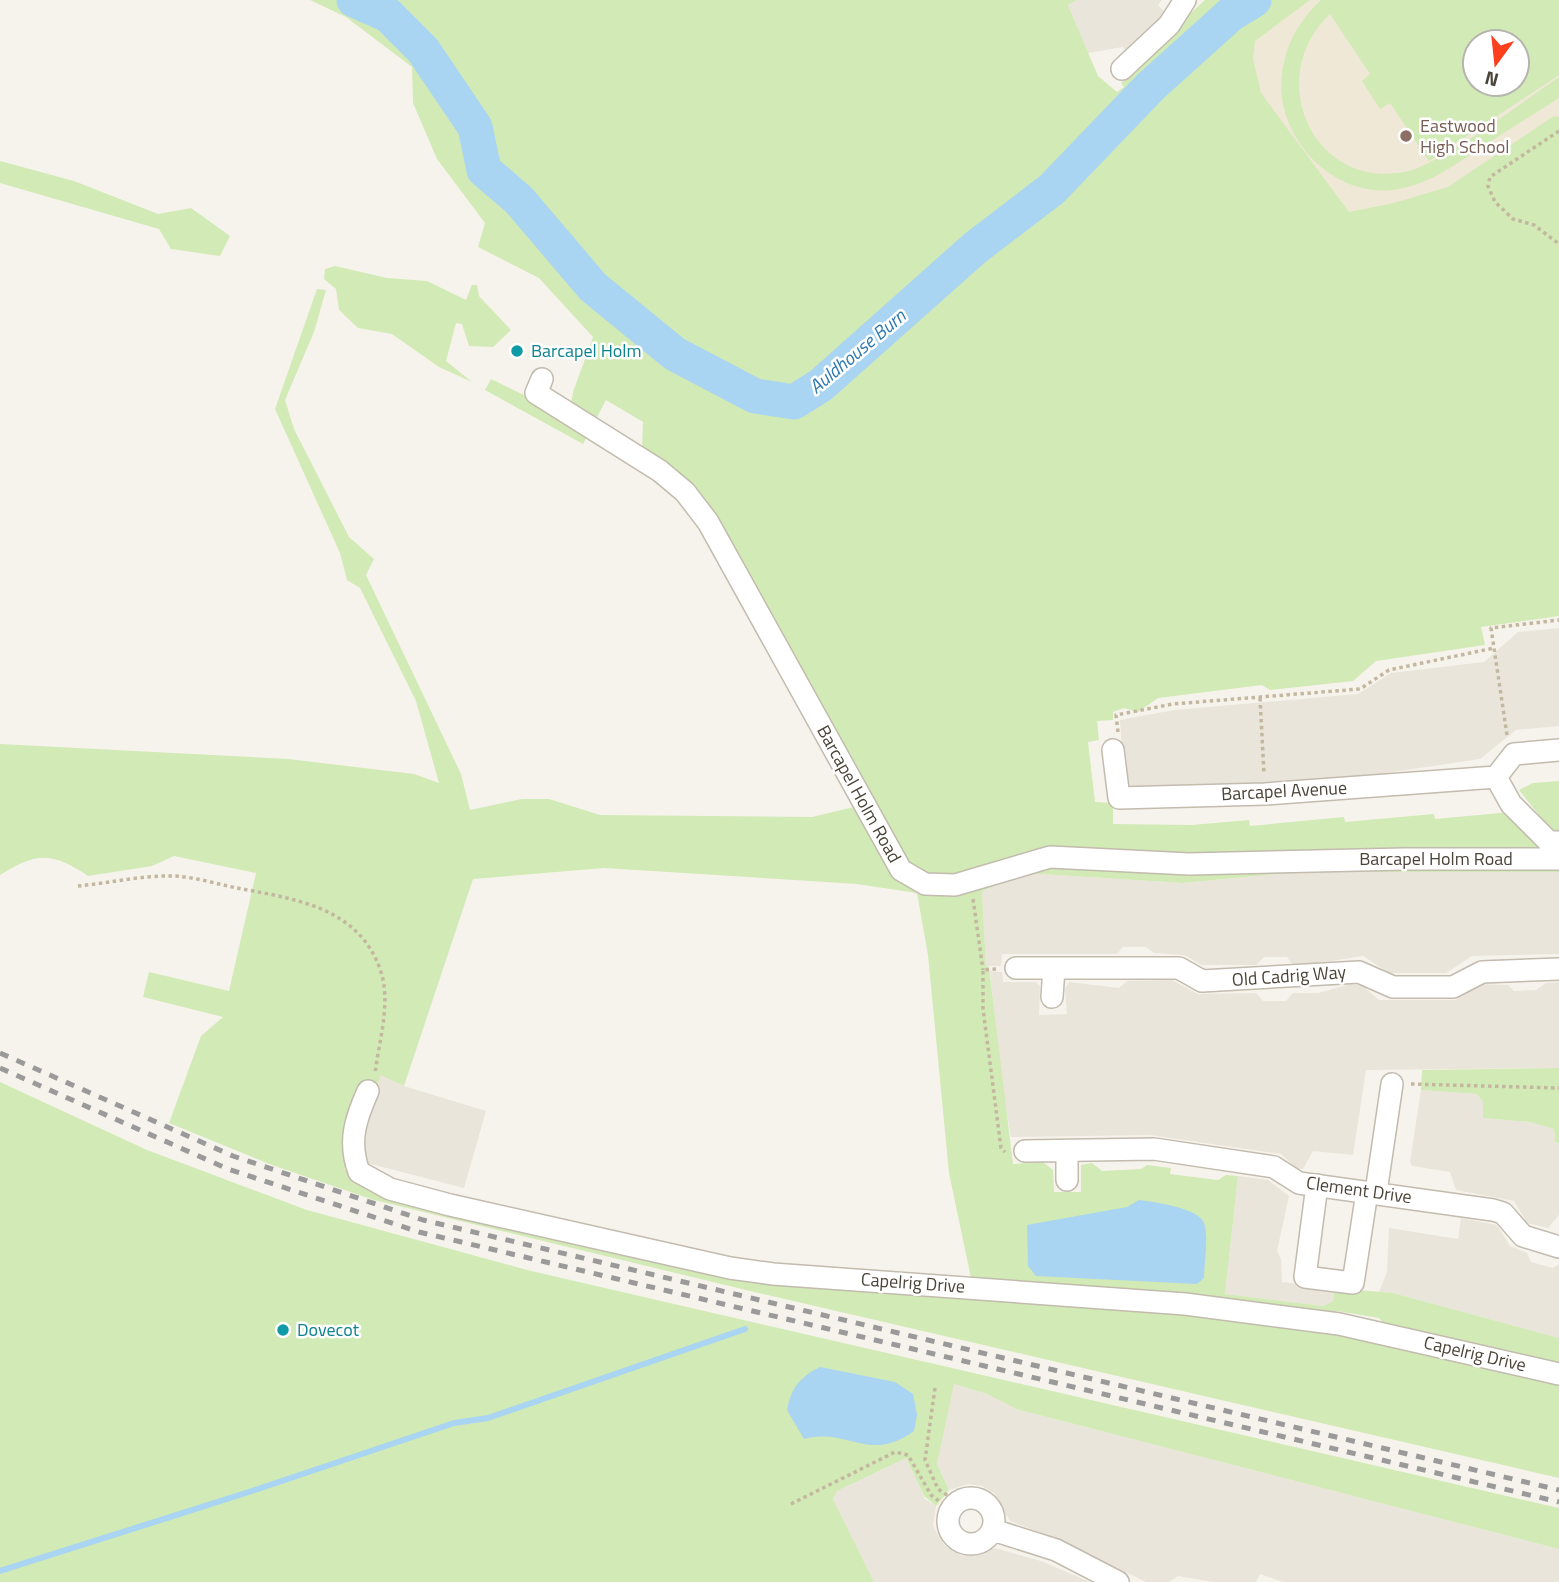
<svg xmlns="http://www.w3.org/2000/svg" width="1559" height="1582" font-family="'Titillium Web',sans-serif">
	<rect width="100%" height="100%" fill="#f6f3ec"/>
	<path fill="#eae5da" d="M1077 0H1162L1158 5 1168 16 1129 55 1123 47 1088 53 1068 5Z
		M1559 628V726L1516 730 1480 759 1352 778 1125 790 1120 720 1174 710 1358 694 1391 673 1484 662 1518 632Z
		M1297 872H1559V954L1472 956 1446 973H1389L1363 956 1312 964 1293 965 1287 957H1264L1256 965H1202L1184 955 1154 953 1146 947H1123L1117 954H1002L1001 966H986L982 890 1025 873 1183 883Z
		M990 971 1002 972 1003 982H1036L1040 986 1039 1015 1067 1014 1065 989 1069 982 1119 988 1127 981 1172 980 1198 994 1256 993 1263 1001H1286L1293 993H1318L1351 984 1363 986 1379 1000H1456L1478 984 1508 985 1514 991 1536 990 1546 983 1559 982V1068L1366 1070 1353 1155 1313 1151 1303 1169 1296 1168 1281 1154 1150 1135 1011 1137 1002 1085Z
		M381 1074 404 1086 486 1111 464 1188 363 1162 364 1118Z
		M1421 1090 1477 1094 1483 1102V1118L1530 1122 1554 1129 1555 1142 1559 1143V1215L1548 1228 1527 1223 1514 1201 1456 1190 1450 1172 1412 1166 1410 1162Z
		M1238 1176 1268 1180 1289 1196 1277 1251 1281 1259 1282 1282 1335 1288 1333 1301 1323 1306 1225 1294Z
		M1461 1218 1497 1225 1510 1246 1527 1253 1531 1262 1553 1268 1559 1264V1338L1393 1293 1379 1292 1387 1272 1389 1228 1458 1239Z
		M953 1384 987 1394 1016 1409 1559 1549V1582H1283L1260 1574 1256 1582H1213L1178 1576 1169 1582H1146L1055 1538 1010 1521 994 1493 982 1486 968 1484 949 1490 937 1464Z
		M906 1458 925 1499 936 1506 933 1526 945 1546 962 1556 995 1548 1041 1561 1090 1582H874L833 1499 837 1491Z"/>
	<path fill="#efe8d6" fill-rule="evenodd" d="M1254 0H1559V277L1412 255 1296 189 1231 14ZM1475 42H1517V84H1475Z"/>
	<path fill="#d2eab5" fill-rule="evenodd" d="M310 0H1077L1068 5 1098 76 1117 92 1124 87 1121 83 1136 72 1139 61 1205 0H1310L1255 41 1253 59 1261 93 1349 212 1394 203 1448 187 1554 116 1559 117V616L1481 627 1485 645 1376 661 1353 681 1270 690 1262 685 1158 698 1138 712 1124 708 1113 712V720L1097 721 1099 740 1088 742 1095 802 1113 803V824L1192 825 1249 820 1250 826 1344 817 1345 822 1434 814 1435 819 1511 812 1559 849V872H1297L1183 883 1025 873 982 891 986 966 989 967 1013 1164 1043 1162 1053 1170 1054 1192H1081V1165L1092 1163 1102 1171 1141 1169 1147 1165 1171 1168 1170 1174 1218 1180 1226 1175 1238 1176 1225 1294 1323 1306 1333 1301 1335 1288 1393 1293 1559 1338V1369L1387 1327 1379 1318 1337 1311 1331 1316 971 1278 949 1173 928 955 917 893 857 884 604 868 473 879 404 1086 381 1075 364 1118 363 1162 344 1168 359 1184 377 1195 735 1274 1188 1312 1328 1330 1559 1379V1478L746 1290 374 1200 272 1165 169 1123 201 1036 223 1017 143 997 149 972 229 991 256 873 174 856 152 866 88 876C52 852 37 852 0 875V744L288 759 414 774 439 783 416 701 360 588 347 580 340 553 275 409 317 289 326 290 314 332 285 400 294 429 349 537 374 559 366 575 461 774 470 810 522 799H549L600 815 812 817 871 803 722 534 642 448 643 422 606 400 583 444 485 390 491 379 569 417 573 392 593 337 539 278 478 247 485 223 437 159 413 103 412 67 346 17Z
		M1321 0H1559V75L1429 161 1390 103 1380 109 1362 81 1370 74 1330 14C1264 76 1311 189 1404 172 1441 165 1523 101 1559 77V98C1532 116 1504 132 1478 150 1450 168 1426 186 1392 190 1330 197 1274 134 1282 74 1286 43 1299 21 1321 0ZM1475 42H1517V84H1475Z
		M0 161 74 181 158 214 191 208 230 236 220 256 171 249 159 229 0 183Z
		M335 266 387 278 427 281 466 300 472 285H477L479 296 511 330 493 347 469 346 462 324 456 323 446 361 472 382 439 367 392 334 358 328 339 310 336 289 324 279 325 269Z
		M1559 781V830H1551L1519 790 1533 783Z
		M1559 1068V1143L1555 1142 1554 1129 1530 1122 1483 1118V1102L1477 1094 1421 1090 1422 1070Z
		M0 1082 147 1150 307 1210 527 1270 1559 1508V1549L1016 1409 987 1394 954 1384 937 1464 949 1490 936 1506 924 1496 906 1458 837 1491 833 1499 874 1582H0Z"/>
	<path fill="#a9d4f2" d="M1139 1200C1154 1202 1199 1208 1204 1223 1209 1237 1204 1263 1204 1278L1197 1284 1036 1276 1028 1266 1027 1225 1127 1207Z
		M820 1367 895 1382 913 1394 917 1415 914 1431C868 1464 848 1427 804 1439L787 1410C791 1388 800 1377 820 1367Z"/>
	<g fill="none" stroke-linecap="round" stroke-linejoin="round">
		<path stroke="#a9d4f2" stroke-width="6" d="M0 1571 255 1490 454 1423 488 1418 745 1329"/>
		<path stroke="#a9d4f2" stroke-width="35" d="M354 0 388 15 423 50 475 127 484 170 519 200 593 287 675 354 755 396 794 402 821 385 975 248 1052 189 1151 86 1231 14 1254 0"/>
		<g stroke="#c2bbae" stroke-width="24">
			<path id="minor" d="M1122 69 1169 25 1185 0
				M542 379 536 393 660 471 685 492 708 522 901 870 925 884 955 885 1050 857 1189 864 1404 859H1559
				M1113 750 1119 798 1265 794 1496 777 1511 804 1549 842H1559
				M1496 777 1514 754 1559 750
				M1016 968H1179L1202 981 1359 972 1393 987H1453L1482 972 1559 969
				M1052 997 1054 968
				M368 1091C355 1120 348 1142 359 1172L390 1189 450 1205 730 1268 773 1274 1185 1304 1339 1324 1559 1374
				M1025 1151 1154 1149 1274 1167 1299 1183 1493 1210 1503 1213 1523 1236 1559 1247
				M1067 1151V1180
				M1317 1185 1305 1277 1353 1283 1367 1192
				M1376 1192 1392 1084
				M948 1521a23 23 0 1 1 46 0a23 23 0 1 1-46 0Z
				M993 1530 1056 1550 1118 1582"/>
		</g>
		<path stroke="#c4b79f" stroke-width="3.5" stroke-dasharray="3.5 3.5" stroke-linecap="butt" d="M1559 131 1490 177 1488 186 1495 202 1513 219 1534 225 1559 244
			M1260 698 1264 774
			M1118 732 1116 715 1173 704 1360 689 1389 670 1494 648
			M1507 735 1491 628 1559 620
			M78 886C109 883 143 875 174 876 195 877 217 884 237 888 295 899 360 907 381 972 391 1003 379 1042 375 1073
			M973 899 983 970
			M996 969 983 970V1009L1001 1148 1005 1152
			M1411 1084 1559 1088
			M935 1388 925 1460 938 1489 956 1501
			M791 1504 895 1452 908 1455 931 1495 949 1509"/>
		<use href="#minor" stroke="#fff" stroke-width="21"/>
		<path stroke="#9a9a9a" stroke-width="5" stroke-dasharray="9 9" stroke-linecap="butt" d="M0 1053 233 1156 423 1220 1559 1490
			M0 1068 228 1169 419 1232 1559 1502"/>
	</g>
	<circle fill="#8d6e63" stroke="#fff" stroke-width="2.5" cx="1406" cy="136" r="7"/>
	<g fill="#0f9aa8" stroke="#fff" stroke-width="2.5">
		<circle cx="517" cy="351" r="7"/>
		<circle cx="283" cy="1330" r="7"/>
	</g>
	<g text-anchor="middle" stroke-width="5" stroke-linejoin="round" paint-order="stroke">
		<g font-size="18" fill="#785e54" stroke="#fff" text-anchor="start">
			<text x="1420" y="132">Eastwood<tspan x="1420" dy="21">High School</tspan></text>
		</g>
		<g font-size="18" fill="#0d838f" stroke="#fff" text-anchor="start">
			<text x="531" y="357">Barcapel Holm</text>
			<text x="297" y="1336">Dovecot</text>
		</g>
		<g font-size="18" fill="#4b4439" stroke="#fff">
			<text transform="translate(1284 791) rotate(-3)" y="6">Barcapel Avenue</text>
			<text transform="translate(859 794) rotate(61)" y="6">Barcapel Holm Road</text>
			<text x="1436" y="865">Barcapel Holm Road</text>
			<text transform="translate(1289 976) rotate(-4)" y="6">Old Cadrig Way</text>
			<text transform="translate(1359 1190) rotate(8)" y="6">Clement Drive</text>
			<text transform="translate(913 1283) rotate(4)" y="6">Capelrig Drive</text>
			<text transform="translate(1475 1354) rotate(13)" y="6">Capelrig Drive</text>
		</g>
		<g font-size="19" font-style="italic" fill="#2e7ab2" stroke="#fff">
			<text transform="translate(857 351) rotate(-40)" y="7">Auldhouse Burn</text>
		</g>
	</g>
	<g transform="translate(1496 63) rotate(195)"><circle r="33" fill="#ffffff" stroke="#b7b4b0" stroke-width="2"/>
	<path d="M0-5L12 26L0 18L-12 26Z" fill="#fc3f1d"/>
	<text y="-10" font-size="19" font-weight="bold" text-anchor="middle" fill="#4b4439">N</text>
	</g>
</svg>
